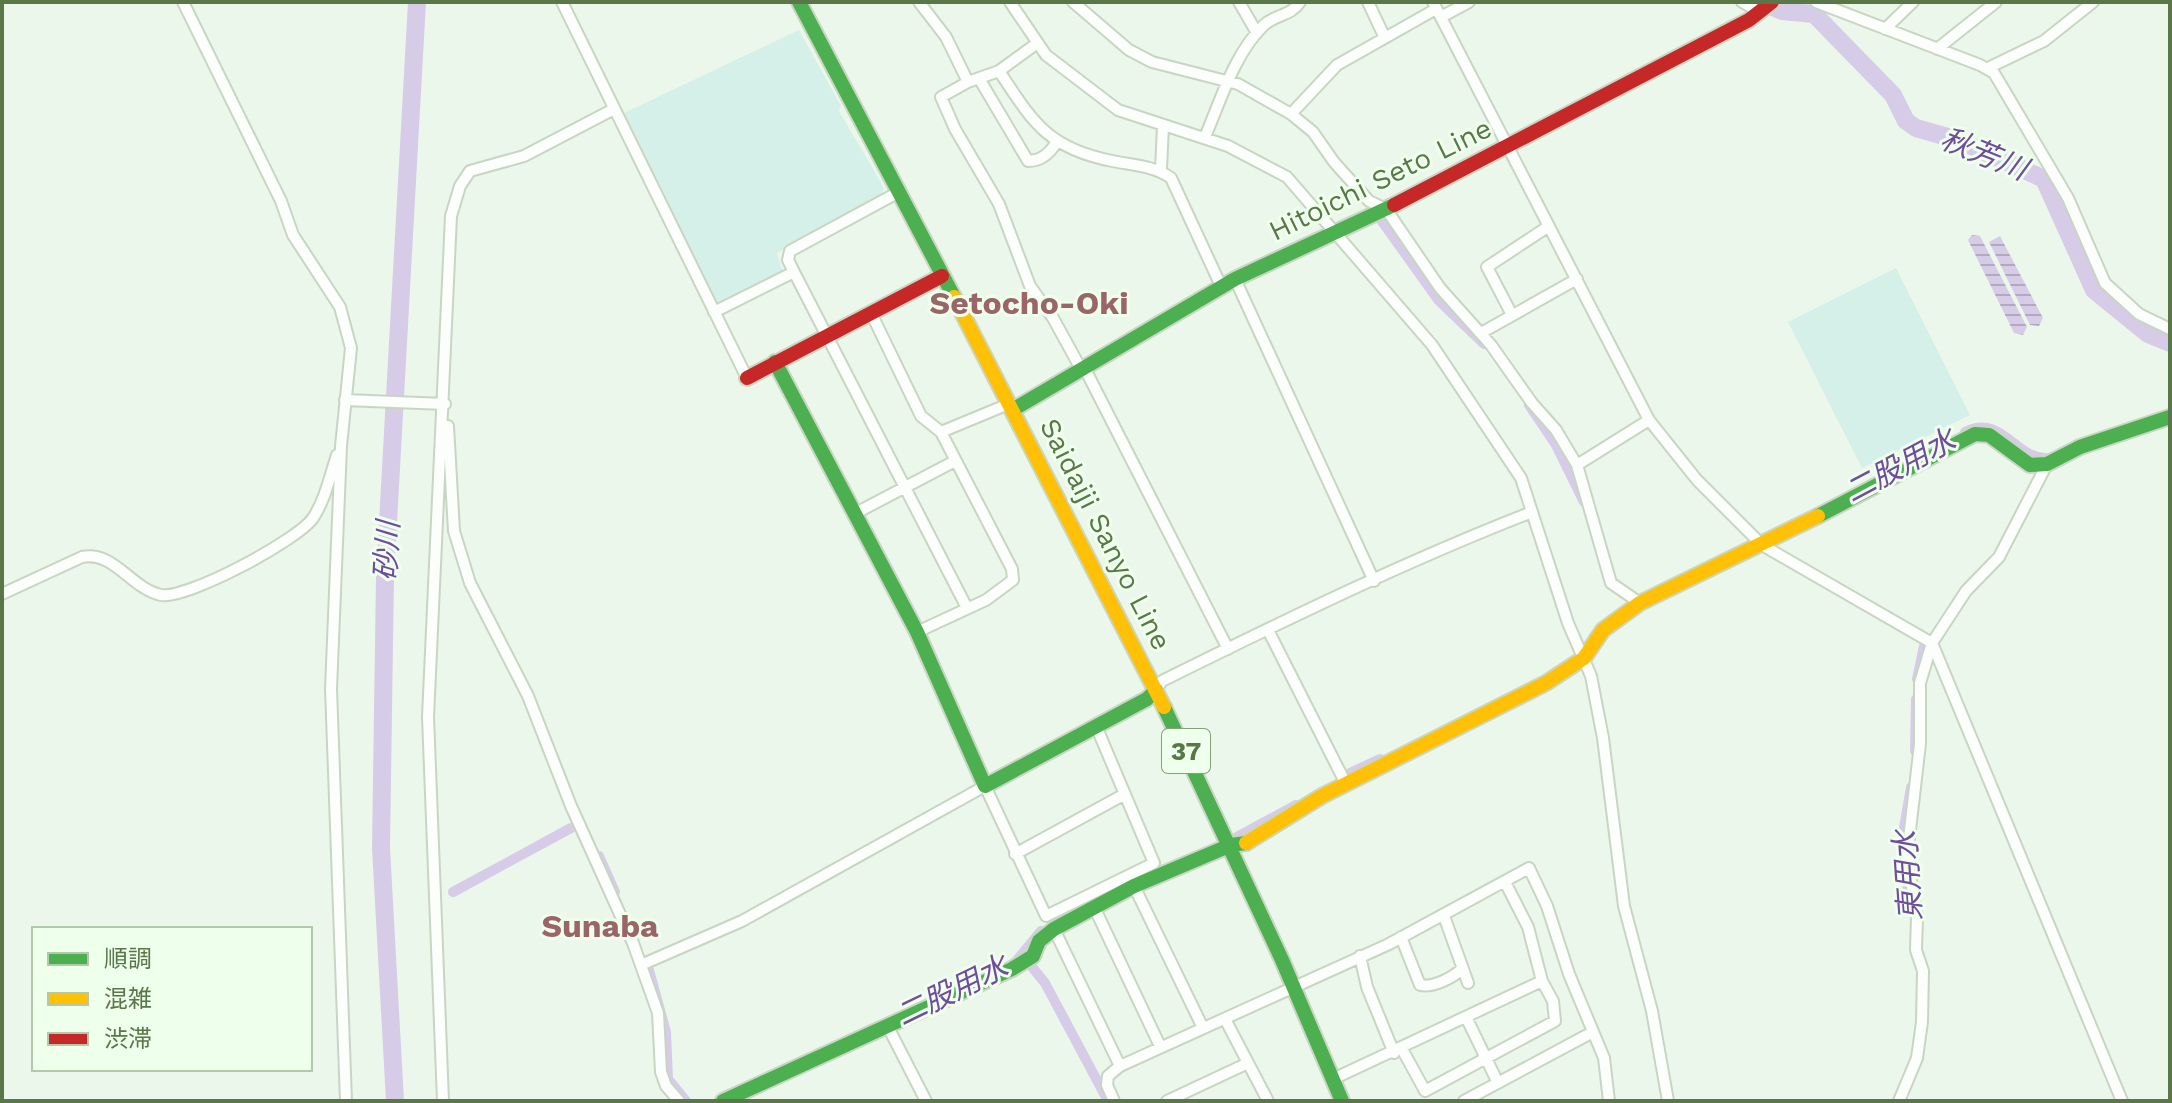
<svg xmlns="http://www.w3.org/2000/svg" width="2172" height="1103" font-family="'Work Sans','Noto Sans JP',sans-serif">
	<defs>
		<pattern id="water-rules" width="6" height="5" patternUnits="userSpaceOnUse" patternTransform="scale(2)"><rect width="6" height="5" fill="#d6cce8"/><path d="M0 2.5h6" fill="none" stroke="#b1aabe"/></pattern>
	</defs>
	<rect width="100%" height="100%" fill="#ecf7eb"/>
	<path fill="#d5f0e8" d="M799 30 841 106 839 111C854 138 870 161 884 189L881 196 777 253 783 273 716 303 624 113Z
		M1896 268 1970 415 1862 468 1788 322Z"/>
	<path fill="url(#water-rules)" d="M1972 235 1980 236 2027 327 2023 335 2014 333 1968 240Z
		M2000 236 2043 318 2039 326 2030 325 1989 242Z"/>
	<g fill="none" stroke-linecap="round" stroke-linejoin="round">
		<path stroke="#d6cce8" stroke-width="10" d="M1381 220 1439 301 1484 344
			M1529 405 1556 445 1584 502
			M1965 432C2003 413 2015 461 2049 458
			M1917 679 1924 646
			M1915 751 1916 699
			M1350 773 1380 759
			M1237 837 1296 805
			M599 856 615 892
			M1908 889 1901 845 1911 787
			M453 892 571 828
			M1013 965 1041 931
			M1032 967 1045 983 1108 1101
			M649 970 666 1032 668 1079 686 1101"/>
		<path stroke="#d6cce8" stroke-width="18" d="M1761 2 1782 11 1814 14 1893 95 1906 121 1916 128 1958 140 2044 179 2094 290 2148 334 2170 343
			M395 1101 381 848 385 576 417 2"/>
		<g stroke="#c8d5c3" stroke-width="14">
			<path id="street" d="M183 2 281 201 293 235 340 307 351 348 341 446 331 689 346 1101
				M562 2 747 378
				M919 2 946 37 968 82
				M1010 2 1046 55 1118 110 1228 146 1287 177 1432 345 1521 478 1568 623 1591 676 1603 738 1624 906 1652 1011 1668 1101
				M1073 2 1129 50 1152 62 1238 84 1291 114 1313 132 1334 162 1369 201 1386 209 1440 288 1491 345 1532 403 1556 430 1577 465 1611 583 1640 603
				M1239 2 1257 33
				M1368 2 1384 36
				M1433 2 1649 420 1697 480 1762 545 1932 643 2122 1101
				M1742 2 1760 12
				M1816 2 1980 65 1994 73 2068 198 2105 283 2139 314 2170 329
				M1441 17 1469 2
				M1885 29 1913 2
				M1036 44 999 71 968 82 941 97 955 129 999 204 1030 286 1053 318 1081 369
				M1937 49 1996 2
				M1988 68 2044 41 2093 2
				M999 71C1033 122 1047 148 1112 161 1132 165 1155 166 1171 178L1221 286
				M980 80 1028 161C1042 161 1051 152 1057 141
				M1291 114 1337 65 1436 9
				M1205 137C1220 102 1235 52 1264 25 1276 14 1291 16 1300 2
				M1161 170 1163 125
				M794 272 967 608
				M1235 279 1374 581
				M714 312 794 272 788 260 790 251 897 193
				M871 313 921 416 941 432 1012 569 1013 580 986 600 917 632
				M1512 315 1487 267 1549 226
				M1481 333 1577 279
				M1084 367 1228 649
				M345 400 445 404
				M448 426 454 531 470 583 528 696 571 806 633 943 658 1013 661 1072 666 1086 679 1101
				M941 432 1011 403
				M1577 465 1649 420
				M856 513 955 461
				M2 594 82 557C115 551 130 588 161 595 186 600 298 540 313 518 325 500 330 476 337 455
				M1268 630 1346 784
				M1156 690 1162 681C1283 621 1406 561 1532 512
				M1015 854 1125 794
				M1134 886 1203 1028
				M1095 909 1160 1046
				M1444 916 1468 983
				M1054 929 1120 1066
				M1401 937 1420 985C1433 988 1452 978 1462 969
				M1360 956 1367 987 1394 1053
				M641 965 742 921 985 786 1046 916 1154 863 1096 726
				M1466 1017 1498 1083
				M1225 1019 1268 1101
				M888 1027 926 1101
				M1402 1049 1425 1091 1555 1021 1553 1001 1542 981 1528 927 1505 882
				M1333 1079 1542 981
				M443 1101 428 717 451 216 460 186 470 171 524 156 614 109
				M1114 1101 1107 1085 1108 1076 1120 1066 1389 944 1529 868 1547 906 1569 974 1604 1058 1609 1101
				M1167 1101 1248 1063
				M1464 1101 1591 1033
				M1899 1101 1917 1058 1922 1022 1923 971 1916 950 1917 918 1907 856 1920 744V683L1932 643 1966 591 1999 557 2047 464"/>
		</g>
		<g stroke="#c8d6c3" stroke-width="18">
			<path id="fast" d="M799 2 954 297
				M775 362 917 632 985 786 1147 699 1156 690
				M1014 409 1235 279 1394 205
				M1818 516 1975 434 1989 435 2030 465 2047 464 2080 447 2170 417
				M1164 707 1282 960 1342 1101
				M723 1101 1012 969 1033 956 1039 941 1054 929 1134 886 1231 845 1246 843"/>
		</g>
		<g stroke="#c8d6c3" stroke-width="18">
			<path id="slow" d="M954 297 1164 707
				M1246 843 1322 796 1546 683 1584 658 1603 630 1640 603 1818 516"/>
		</g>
		<g stroke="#c8d6c3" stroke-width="18">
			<path id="jam" d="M1394 205 1749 20 1772 2
				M747 378 942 276"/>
		</g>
		<use href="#street" stroke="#fcfefc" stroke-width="10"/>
		<use href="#fast" stroke="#4caf50" stroke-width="14"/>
		<use href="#slow" stroke="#ffc107" stroke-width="14"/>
		<use href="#jam" stroke="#c62828" stroke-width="14"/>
	</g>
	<g text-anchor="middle" stroke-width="6" stroke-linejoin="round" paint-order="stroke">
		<rect fill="#eeffec" stroke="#86a07a" stroke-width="2" x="1162" y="729" width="48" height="44" rx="6"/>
		<g font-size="26" font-weight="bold" fill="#5a7749">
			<text x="1186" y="760">37</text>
		</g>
		<g font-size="28" fill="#5a7749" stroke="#eeffec">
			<text transform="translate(1380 179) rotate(-26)" y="10">Hitoichi Seto Line</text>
			<text transform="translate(1106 534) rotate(63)" y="10">Saidaiji Sanyo Line</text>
		</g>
		<g font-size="30" font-style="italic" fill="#714ba0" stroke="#eeffec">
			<text transform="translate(1984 154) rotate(22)" y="10">秋芳川</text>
			<text transform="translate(1900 466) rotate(-28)" y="10">二股用水</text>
			<text transform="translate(387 551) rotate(-87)" y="10">砂川</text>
			<text transform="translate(1908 876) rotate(-94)" y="10">東用水</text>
			<text transform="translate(952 991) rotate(-26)" y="10">二股用水</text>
		</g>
		<g font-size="32" font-weight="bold" fill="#9b6568" stroke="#eeffec">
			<text x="1029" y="314">Setocho-Oki</text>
			<text x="600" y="937">Sunaba</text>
		</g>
	</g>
	<rect width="2172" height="1103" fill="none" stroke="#5a7749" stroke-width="8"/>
	<rect x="32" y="927" width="280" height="144" fill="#eeffec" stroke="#b3c9ab" stroke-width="2"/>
	<rect x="48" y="953" width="40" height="12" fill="#4caf50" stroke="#b3c9ab" stroke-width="2"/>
	<text x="104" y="967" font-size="24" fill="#5a7749">順調</text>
	<rect x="48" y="993" width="40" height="12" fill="#ffc107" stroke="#b3c9ab" stroke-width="2"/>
	<text x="104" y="1007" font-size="24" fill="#5a7749">混雑</text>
	<rect x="48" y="1033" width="40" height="12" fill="#c62828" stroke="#b3c9ab" stroke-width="2"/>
	<text x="104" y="1047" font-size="24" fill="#5a7749">渋滞</text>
</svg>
